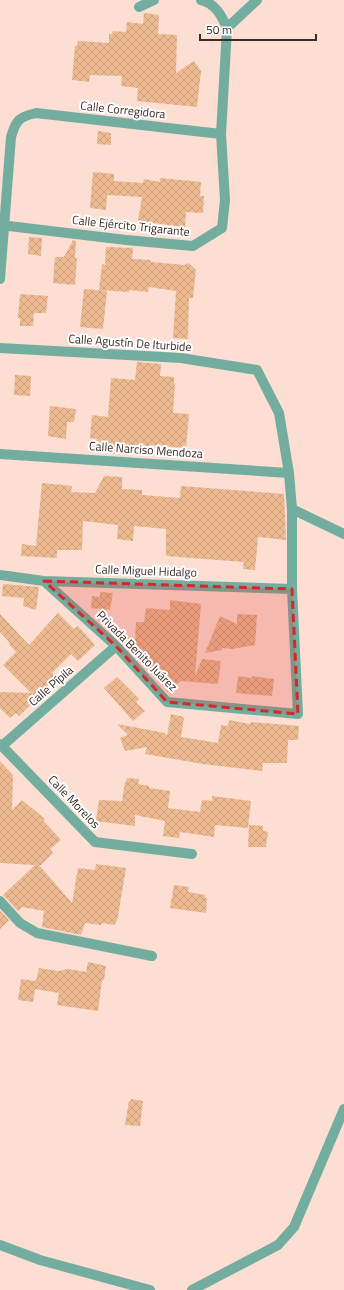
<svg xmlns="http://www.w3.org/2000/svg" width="344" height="1290" font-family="'Titillium Web',sans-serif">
	<defs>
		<pattern id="building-cross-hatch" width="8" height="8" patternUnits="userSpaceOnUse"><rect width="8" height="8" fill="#edba91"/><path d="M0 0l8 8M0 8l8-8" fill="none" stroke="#cca07d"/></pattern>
	</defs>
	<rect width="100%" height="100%" fill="#fdded2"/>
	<path fill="url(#building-cross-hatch)" d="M144 13 159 15 158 34 177 35 176 73 194 61 201 71 197 107 137 101 138 88 121 86 122 76 90 75 89 82 72 80 75 46H77L78 41 109 43V34H112L113 31 126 32 127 22 143 24Z
		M98 131 111 133V145L97 144Z
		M93 172 114 174V181L143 183 144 179 160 182V178L201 182 200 196H204L203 213 186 212 185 227 138 221 142 197 107 195 106 210 90 208Z
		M29 237 42 238 41 256 28 254Z
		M73 240 76 241 75 258H77L75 285 53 283 55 257H64Z
		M106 247 133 248 132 259 151 260V262L184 265 189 263 196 270 193 298H189L188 339 173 338 176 291 149 287 148 292 129 290V292L99 290 102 264 105 265Z
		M84 289 107 291 103 329 80 327Z
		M20 294 48 296 46 313H34L33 326H20V318H18Z
		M137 362 161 364 160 376 174 377V383H175L173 413 189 414 186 448 149 445 148 451 129 449V455L98 452 99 441H96L97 439 90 438 92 415 108 417 111 378 135 380Z
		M15 375 31 376 30 396 14 395Z
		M50 406 76 409 74 422H67L66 439 48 436Z
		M104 476 122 477V489L142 490V495L180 498 181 486 284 494 286 540 258 537 255 570 243 569 244 562 166 556V529L134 526 133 541 117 539 118 525 83 521 82 550H57V558L21 556 22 544 36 546 42 483 72 486 71 492 95 493Z
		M3 584 39 587 36 610 23 606 24 598 2 596Z
		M100 592 113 593 110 610 91 608 92 596 100 597Z
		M170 600 201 604 195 676 202 659 221 661 218 684 181 681 167 692 168 678 160 677 161 671 152 670 126 641 135 642 136 622H144L146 608 170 610Z
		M58 613 74 629 78 626 95 645 78 661 71 654 52 673 55 676 51 679 53 680 47 686 49 688 19 716 16 713 10 718 0 708V692L31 693 3 665 16 652 9 644 10 643 0 632V614L29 645Z
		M237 614 257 615 255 645 232 649 222 648V650L205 653 220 616 237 624Z
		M238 676 252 678V676L274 679 272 696 236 693Z
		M117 677 139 699 136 702 145 711 133 721 104 688Z
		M171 714 184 717 181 737 218 743 221 725 228 726 229 720 250 724 251 722 299 726 298 740H288L287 763H263L262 771 203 764 145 754 147 747 125 751 120 738 128 735 117 724 165 733 167 736Z
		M0 761 13 775 12 810 22 800 45 819 43 820 61 840 50 849 53 853 41 865H39L72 903 78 868 95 870 96 864 126 868 117 922 116 921 115 925 102 923 101 925 85 923 81 935 42 927 44 911 22 907 18 911 3 895 35 865 0 863Z
		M127 778 139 779 138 784 149 786V788L170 791 168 808 200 812 202 800 212 801V796L251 801 248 828 215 825 214 837 180 832 179 838 163 836 165 821 135 815V826L96 821 99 800 122 801 125 782H126Z
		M249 825 263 826V831L268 832 266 847H248Z
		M174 885 189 887 188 892 205 895V898H207L206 913 170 908Z
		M0 911 9 920 0 929Z
		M88 962 106 966 104 980H102L98 1011 57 1005 59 993 35 989 33 1002 18 1000 21 979 36 981 39 968 59 971 68 969 86 972Z
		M131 1099 143 1101 140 1126 125 1125 129 1101 130 1102Z"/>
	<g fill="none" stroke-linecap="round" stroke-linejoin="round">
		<path stroke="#73ada0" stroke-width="10" d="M139 7 154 0
			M227 28 257 0
			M0 225 126 240 193 246 222 228 225 200 221 134 227 28C222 16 215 3 201 0
			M0 279 11 137C16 120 19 117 36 113L221 134
			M0 348 181 358 257 370 279 413 289 473 292 509V589L298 714 167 702 116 646 44 581
			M0 454 289 473
			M292 509 344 534
			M0 575 44 581 292 589
			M0 744 95 842 192 854
			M2 746 116 646
			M0 901 20 923 37 933 152 956
			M0 1245 40 1260 150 1290
			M192 1290 278 1245 294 1227 344 1109"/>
	</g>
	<path fill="#d62828" fill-opacity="0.2" stroke="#d62828" stroke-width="3" stroke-dasharray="8 5" stroke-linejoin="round" d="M44 581 292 589 298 714 167 702 116 646Z"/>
	<g text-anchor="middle" stroke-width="4" stroke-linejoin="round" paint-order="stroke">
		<g font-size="12" fill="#3a2c26" stroke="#fff">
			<text transform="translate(123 110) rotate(6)" y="4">Calle Corregidora</text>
			<text transform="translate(131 226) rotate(6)" y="4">Calle Ejército Trigarante</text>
			<text transform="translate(130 343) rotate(4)" y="4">Calle Agustín De Iturbide</text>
			<text transform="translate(146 450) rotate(4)" y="4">Calle Narciso Mendoza</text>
			<text transform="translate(146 571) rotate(2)" y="4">Calle Miguel Hidalgo</text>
			<text transform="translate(137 651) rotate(45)" y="4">Privada Benito Juárez</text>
			<text transform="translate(51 686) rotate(-41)" y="4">Calle Pípila</text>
			<text transform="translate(74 802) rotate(46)" y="4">Calle Morelos</text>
		</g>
	</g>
	<path d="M200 34v6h116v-6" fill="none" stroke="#3a2c26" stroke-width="2"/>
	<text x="206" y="34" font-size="12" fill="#3a2c26" stroke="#ffffff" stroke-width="3" paint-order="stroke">50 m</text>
</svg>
